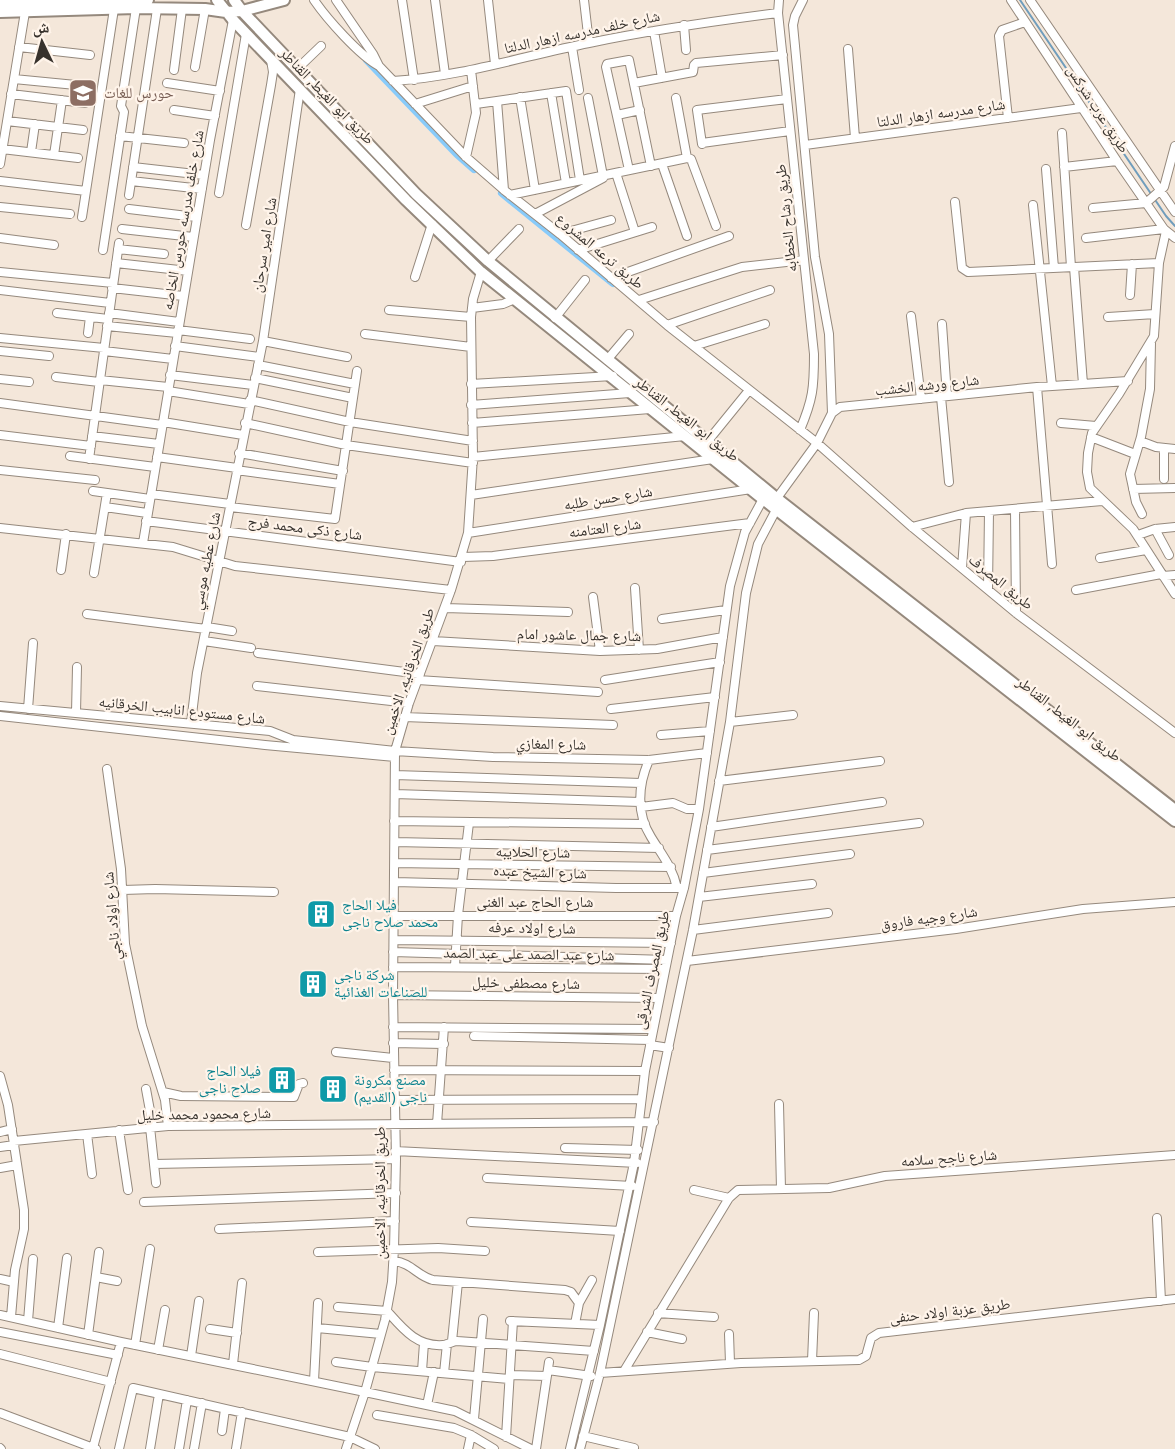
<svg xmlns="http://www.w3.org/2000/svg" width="1175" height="1449" font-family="'Open Sans','Noto Naskh Arabic',sans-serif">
	<rect width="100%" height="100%" fill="#f4e7da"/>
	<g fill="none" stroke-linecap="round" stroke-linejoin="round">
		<path stroke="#709dbc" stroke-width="2" d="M1020 0 1166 216 1175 226"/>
		<path stroke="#88cbfa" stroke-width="8" d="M367 60 457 154 474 169
			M502 193 613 283"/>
		<g stroke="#95897d" stroke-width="10">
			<path id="street" d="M314 0C327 19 359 55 379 66L466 157 504 190 560 234 667 325 817 443 912 527 1016 613 1175 733
				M336 0 373 54 379 66
				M402 0 414 80
				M435 0 445 74
				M488 0 495 64
				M584 0 589 43
				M779 0 778 13 814 354C814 388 813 399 800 430
				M803 0 795 16 793 25 815 257 829 334 832 413
				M1011 0 1117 161 1164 229 1175 238
				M1030 0 1175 212
				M684 25 686 50
				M654 31 662 78
				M19 47 90 55
				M572 47 579 90
				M848 49 855 138
				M195 67 205 9
				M297 69 321 46
				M174 70 182 9
				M14 79 86 86
				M393 81C459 77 524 56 589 43 652 30 715 21 778 13
				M167 83 220 91
				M634 83 693 72 694 65 696 63 783 55
				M551 93 566 183
				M11 94 85 103
				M520 97 535 190
				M588 98 603 176
				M676 98 687 158
				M497 101 504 190
				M415 104 473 86
				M476 104 566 91 580 180
				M174 110 215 116
				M617 115 640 110
				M1008 118 999 36 1002 30 1025 22
				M7 121 83 130
				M1062 133 1071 267
				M120 136 184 143
				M702 143 790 131
				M702 144 697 110 787 99
				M805 145 1081 108
				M2 149 78 158
				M31 152 35 124
				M54 155 62 100
				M466 157 476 113 471 70
				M687 158 691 159 716 226
				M0 164 25 12
				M662 164 687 236
				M133 167 204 175
				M1064 167 1117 161
				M1046 169 1054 268
				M629 170 606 67 607 64 629 60 651 166
				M616 173 635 232
				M0 181 86 191
				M131 181 202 189
				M219 193 246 34
				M129 195 157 9
				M510 195 687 158
				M955 202 962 268 968 272 1159 263
				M1033 205 1052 386
				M0 207 70 214
				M1093 208 1146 203 1164 187 1175 146
				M129 209 196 217
				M535 214 603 178
				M82 217 114 9
				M246 225 271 85 273 72 271 60
				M122 229 193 237
				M1166 231 1159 263 1154 336 1119 394 1092 433 1088 453 1087 472 1090 488 1133 529 1175 594
				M560 234 611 220
				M0 238 54 245
				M1086 238 1164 229
				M118 249 164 254
				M103 250 124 112 121 106 136 8
				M578 250 652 227
				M488 261 519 229
				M116 263 188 271
				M1074 267 1083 384
				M0 272 113 283
				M415 277 432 224
				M611 278 729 236
				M112 288 183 296
				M0 290 110 303
				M1130 295 1132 264
				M639 300 742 267 804 260
				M472 308 503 304 515 299
				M389 310 471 317
				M57 313 108 319
				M109 313 179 322
				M911 316 921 399
				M1108 317 1155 314
				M555 318 585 280
				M942 324 947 396
				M667 325 770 290
				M107 326 177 333
				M178 330 250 339
				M88 333 90 317
				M365 334 471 347
				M0 338 104 348
				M263 341 347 357
				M175 346 259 357
				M694 346 765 324
				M0 351 49 356
				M104 351 173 359
				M607 360 629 334
				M258 365 355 384
				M170 375 253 385
				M56 377 99 382
				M255 378 353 398
				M0 379 29 382
				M100 380 168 387
				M471 384 613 376
				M1037 387 1052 564
				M168 391 249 404
				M941 397 949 482
				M250 400 350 422 473 441
				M0 403 162 425
				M471 405 630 393
				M163 422 243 435
				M245 423 346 445 473 463
				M472 423 650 409
				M1061 423 1096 426
				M0 435 91 446
				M92 436 159 444
				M1091 437 1135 454
				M1140 441 1156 447 1175 449
				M707 442 746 394
				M1164 449V479
				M239 453 343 471
				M70 456 155 467
				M157 457 237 468
				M473 457 685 436
				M89 459 119 243
				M0 470 95 480
				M236 470 340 484
				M1133 489 1175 488
				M93 491 150 499
				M151 494 230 504
				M471 495 713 459
				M777 498 817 443 832 413 840 407 1037 387 1128 381
				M105 507 147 513
				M230 507 335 519 357 371
				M1015 509 1016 613
				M1142 514 1136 502 1130 474 1141 437 1150 389 1151 343
				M146 521 461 562
				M912 527 966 513 1102 501
				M0 528 173 547 235 566 451 590
				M1155 529 1169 555
				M468 533 751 489
				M1138 535 1155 529 1175 527
				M143 543 210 140 233 20
				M463 557 493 556 750 523
				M1100 558 1146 550
				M962 568 966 513
				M61 570 66 534
				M94 573 107 493
				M1163 576 1175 575
				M635 588 639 650
				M988 589 989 511
				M1076 590 1161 574
				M593 597 600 651
				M445 608 568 612
				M87 614 206 629
				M662 619 726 610
				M207 627 232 631
				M204 641 251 648
				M433 641 600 651 657 649 723 637
				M258 653 420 674
				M418 680 598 692
				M605 680 720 662
				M257 686 409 703
				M0 706 270 731 293 740 395 751 493 757 649 760 707 753
				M28 709 33 643
				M611 709 715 697
				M76 713 77 667
				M0 716 265 745 395 757
				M404 717 613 725
				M730 722 793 715
				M191 723 197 673 263 341 300 89
				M661 735 710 731
				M649 760C638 785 636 813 651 837 662 855 673 868 677 888
				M107 769 121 869 125 944 142 1026 165 1100 168 1126
				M395 775 641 783
				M719 781 880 761
				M395 794 640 802
				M641 807 673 803 687 809H699
				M394 821 645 824
				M711 827 882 802
				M395 842 659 848
				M707 850 919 823
				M395 863 671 867
				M703 873 850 854
				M395 882 616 888H684
				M123 890 155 889 274 892
				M699 897 812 884
				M394 916H676
				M693 930 828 913
				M394 940 671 943
				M393 952 667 960
				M687 961 956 929 1083 909 1175 902
				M455 966 458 915 469 823
				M393 967 665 969
				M393 995 659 998
				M393 1027 653 1029
				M474 1036 651 1040
				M393 1043 444 1044
				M650 1045 669 1048
				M336 1052 393 1058
				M394 1070 645 1071
				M0 1076 8 1105 24 1210V1229L15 1270 11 1317
				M146 1089 153 1127
				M163 1092 181 1096 294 1097 299 1084 303 1083
				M394 1100 641 1099
				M779 1104 781 1189
				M437 1124 444 1027
				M150 1127 156 1183
				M119 1130 128 1190
				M0 1132 12 1129
				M87 1134 92 1174
				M14 1141 168 1126 654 1122
				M0 1147 14 1145
				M565 1148 638 1150
				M395 1151 637 1163
				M154 1164 396 1159
				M0 1168 17 1165
				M487 1178 632 1186
				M694 1190 729 1198
				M144 1202 396 1193
				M1157 1218 1161 1301
				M471 1222 620 1231
				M219 1229 395 1221
				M318 1252 438 1248 485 1251
				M394 1261C412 1263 417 1276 433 1280L565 1290 571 1292 579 1303
				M96 1277 117 1281
				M0 1279 14 1282
				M338 1307 387 1311C403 1329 417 1347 443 1345 448 1345 452 1341 457 1341L594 1351
				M658 1313 714 1317
				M0 1315 121 1342 365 1392 385 1320 392 1282 394 1249 396 1159 393 995 395 751 409 703 451 590 468 533 473 457 471 317 473 299 481 272
				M28 1321 33 1259
				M510 1321 600 1325
				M575 1324 579 1303 592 1280
				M58 1328 67 1258
				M317 1328 381 1334
				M210 1329 237 1333
				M0 1332 118 1355
				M647 1332 682 1339
				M729 1334 730 1363
				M88 1335 99 1252
				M452 1341 458 1282
				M135 1345 150 1249
				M158 1350 165 1310
				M0 1354 111 1382
				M191 1356 199 1301
				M812 1361 814 1313
				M336 1362 372 1367 509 1379
				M233 1364 242 1283
				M548 1370 591 1376
				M422 1371 424 1343
				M624 1371 729 1198 738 1190 829 1188 885 1176 1175 1155
				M444 1373 447 1344
				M600 1373 741 1363 859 1360 866 1356 871 1338 879 1333 1175 1299
				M510 1375 547 1376
				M314 1381 318 1303
				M427 1405 434 1372
				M0 1413 96 1449
				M377 1415 454 1428 471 1435 494 1449
				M474 1419 483 1319
				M222 1431 225 1409
				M583 1436 634 1448
				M506 1437 513 1321
				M0 1448 1 1449
				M93 1448 121 1342
				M119 1449 133 1388 350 1437 375 1449
				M150 1449 159 1394
				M179 1449 187 1400
				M194 1449 202 1403
				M236 1449 242 1412
				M346 1449 365 1392 455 1411 531 1449
				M468 1449 471 1435
				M536 1449 549 1362
				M570 1449 600 1325 634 1163 645 1071 676 916 684 888 699 809 730 586 745 532 763 499
				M580 1449 600 1373 693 930 730 722 746 593 758 544 776 510"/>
		</g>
		<g stroke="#95897d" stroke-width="14">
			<path id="secondary" d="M217 0 233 20 406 200 481 272 763 499 1175 821
				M234 0 242 11 416 194 488 261 775 497 1175 810
				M0 3 148 0
				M0 12 136 8 205 9 226 12 242 11 284 0"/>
		</g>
		<use href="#street" stroke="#fff" stroke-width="8"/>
		<use href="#secondary" stroke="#fff" stroke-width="10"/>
	</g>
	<defs>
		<g id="school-square" transform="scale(1.5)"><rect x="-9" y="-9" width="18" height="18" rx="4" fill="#8d6e63" stroke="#fff4ea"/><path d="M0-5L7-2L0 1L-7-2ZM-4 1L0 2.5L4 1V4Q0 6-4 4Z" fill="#fff"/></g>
		<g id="building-square" transform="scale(1.5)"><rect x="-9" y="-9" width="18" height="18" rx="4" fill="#0f9aa8" stroke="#fff4ea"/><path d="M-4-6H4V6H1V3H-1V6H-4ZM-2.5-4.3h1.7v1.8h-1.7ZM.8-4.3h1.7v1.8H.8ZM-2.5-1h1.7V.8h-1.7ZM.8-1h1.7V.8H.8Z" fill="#fff"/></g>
	</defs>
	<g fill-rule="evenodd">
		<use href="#school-square" x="83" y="93"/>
		<use href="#building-square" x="321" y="914"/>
		<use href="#building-square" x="313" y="984"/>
		<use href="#building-square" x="282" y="1080"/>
		<use href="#building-square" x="333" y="1089"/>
	</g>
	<g text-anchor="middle" stroke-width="4.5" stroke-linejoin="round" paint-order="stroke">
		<g font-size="15" fill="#37322d" stroke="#fff4ea">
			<text transform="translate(582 32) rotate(-12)" y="5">شارع خلف مدرسه ازهار الدلتا</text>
			<text transform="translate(327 96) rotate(46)" y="5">طريق ابو الغيط, القناطر</text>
			<text transform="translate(1098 109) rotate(57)" y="5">طريق عرب شركس</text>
			<text transform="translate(941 113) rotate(-8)" y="5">شارع مدرسه ازهار الدلتا</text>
			<text transform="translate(786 218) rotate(-96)" y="5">طريق رشاح الخطابه</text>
			<text transform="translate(183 220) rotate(-80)" y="5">شارع خلف مدرسه حورس الخاصه</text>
			<text transform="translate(264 245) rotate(-81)" y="5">شارع امير سرحان</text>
			<text transform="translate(600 251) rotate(40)" y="5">طريق ترعه المشروع</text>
			<text transform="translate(927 385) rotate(-6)" y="5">شارع ورشه الخشب</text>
			<text transform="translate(687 419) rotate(38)" y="5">طريق ابو الغيط, القناطر</text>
			<text transform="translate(608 498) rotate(-9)" y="5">شارع حسن طلبه</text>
			<text transform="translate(305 528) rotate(7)" y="5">شارع ذكى محمد فرج</text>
			<text transform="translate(605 528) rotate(-7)" y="5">شارع العتامنه</text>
			<text transform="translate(206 561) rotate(-79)" y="5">شارع عطيه موسي</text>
			<text transform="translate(1001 582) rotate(39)" y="5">طريق المصرف</text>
			<text transform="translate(579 635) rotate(1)" y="5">شارع جمال عاشور امام</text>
			<text transform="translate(408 671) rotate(-71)" y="5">طريق الخرقانيه, الاخمين</text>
			<text transform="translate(182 710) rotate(6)" y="5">شارع مستودع انابيب الخرقانيه</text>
			<text transform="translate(1069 719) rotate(38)" y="5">طريق ابو الغيط, القناطر</text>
			<text transform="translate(551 744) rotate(1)" y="5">شارع المغازي</text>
			<text transform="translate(533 852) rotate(1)" y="5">شارع الحلايبه</text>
			<text transform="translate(540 872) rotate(2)" y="5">شارع الشيخ عبده</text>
			<text x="535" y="907">شارع الحاج عبد الغنى</text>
			<text transform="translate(112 916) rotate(-95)" y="5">شارع اولاد ناجي</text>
			<text transform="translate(929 918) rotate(-8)" y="5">شارع وجيه فاروق</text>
			<text transform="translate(532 928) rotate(1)" y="5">شارع اولاد عرفه</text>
			<text transform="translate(529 954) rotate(1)" y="5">شارع عبد الصمد على عبد الصمد</text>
			<text transform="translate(652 970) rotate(-78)" y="5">طريق المصرف الشرقى</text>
			<text transform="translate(526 983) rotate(1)" y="5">شارع مصطفى خليل</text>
			<text transform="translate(204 1114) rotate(-1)" y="5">شارع محمود محمد خليل</text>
			<text transform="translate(949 1158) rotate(-4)" y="5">شارع ناجح سلامه</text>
			<text transform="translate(380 1193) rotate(-90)" y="5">طريق الخرقانيه, الاخمين</text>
			<text transform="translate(950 1311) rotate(-7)" y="5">طريق عزبة اولاد حنفى</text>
		</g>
		<g font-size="15" fill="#785e54" stroke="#fff4ea" text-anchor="start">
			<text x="104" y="98">حورس للغات</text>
		</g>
		<g font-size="15" fill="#0d838f" stroke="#fff4ea" text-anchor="start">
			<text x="342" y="910">فيلا الحاج<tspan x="342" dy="17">محمد صلاح ناجى</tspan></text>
			<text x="334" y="980">شركة ناجى<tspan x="334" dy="17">للصناعات الغذائية</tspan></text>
			<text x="261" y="1076" text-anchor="end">فيلا الحاج<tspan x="261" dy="17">صلاح ناجى</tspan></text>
			<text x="354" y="1085">مصنع مكرونة<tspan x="354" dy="17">ناجى (القديم)</tspan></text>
		</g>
	</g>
	<g transform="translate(42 42) rotate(355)" stroke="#fff4ea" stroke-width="4.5" paint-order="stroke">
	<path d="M0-4.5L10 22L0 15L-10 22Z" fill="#37322d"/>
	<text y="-9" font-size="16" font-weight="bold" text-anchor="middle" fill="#37322d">ش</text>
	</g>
</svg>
